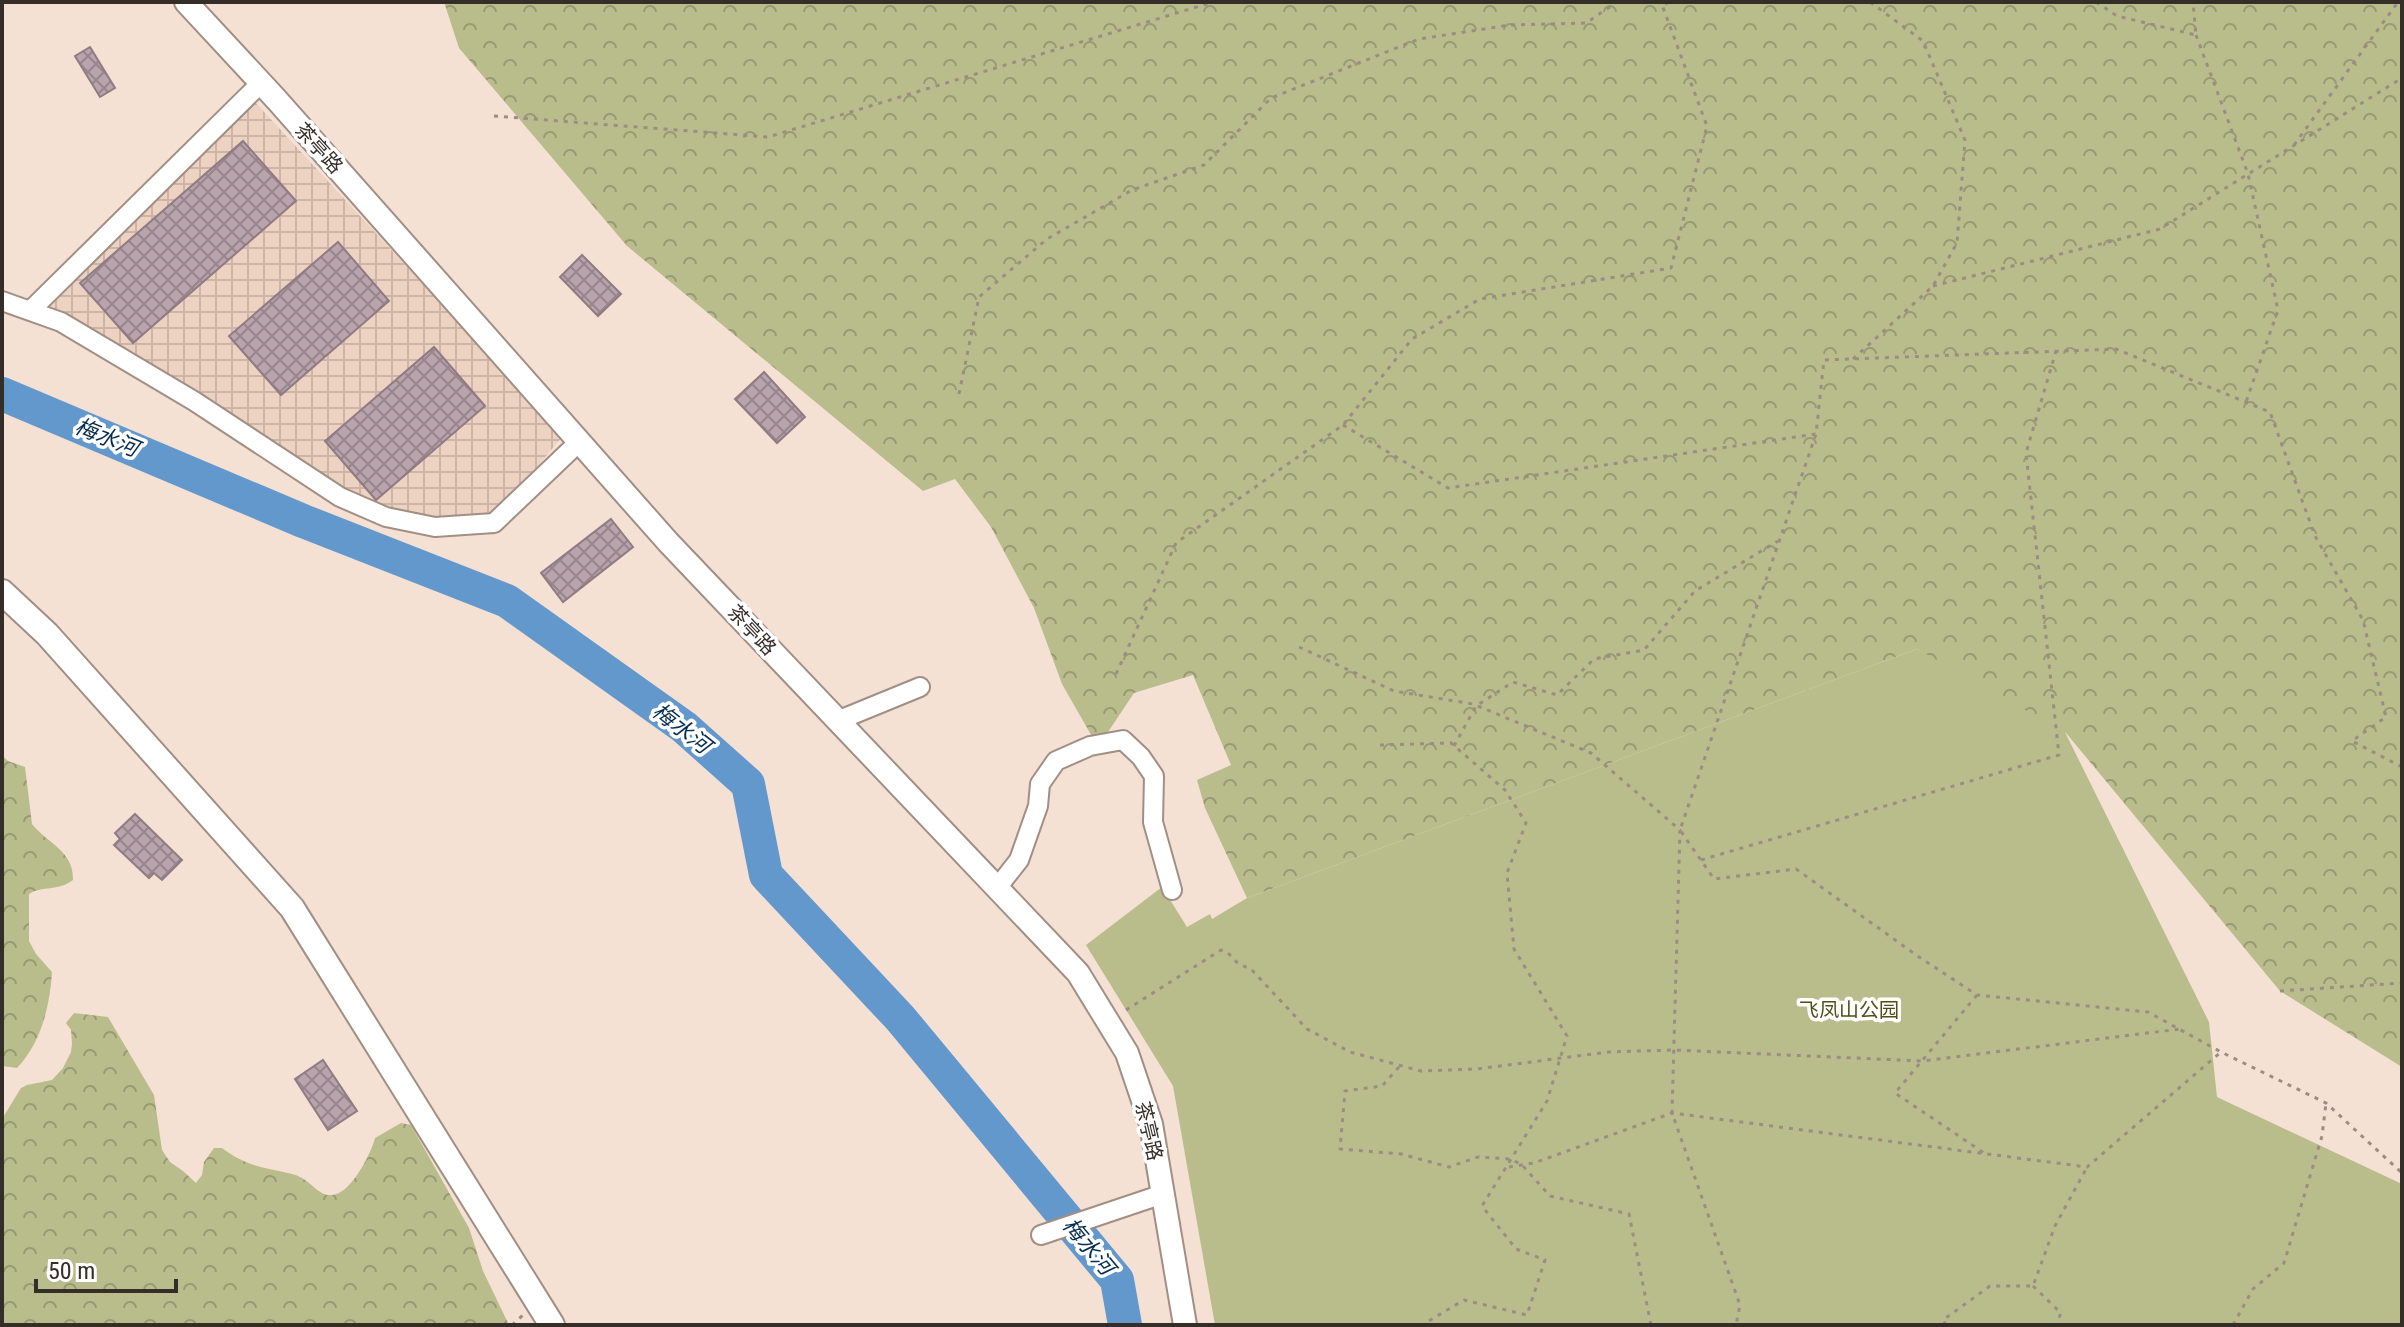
<svg xmlns="http://www.w3.org/2000/svg" width="2404" height="1327" font-family="'Roboto Condensed','Noto Sans SC',sans-serif">
	<defs>
		<pattern id="industrial-grid" width="8" height="8" patternUnits="userSpaceOnUse" patternTransform="scale(2)"><rect width="8" height="8" fill="#edd2c2"/><path d="M0 4h8M4 0v8" fill="none" stroke="#ccb5a7"/></pattern>
		<pattern id="forest-crowns" width="20" height="18" patternUnits="userSpaceOnUse" patternTransform="scale(2)"><rect width="20" height="18" fill="#b9bd8c"/><path d="M2 6a3 3 0 1 1 6 0M12 15a3 3 0 1 1 6 0" fill="none" stroke="#979a72"/></pattern>
		<pattern id="building-cross-hatch" width="8" height="8" patternUnits="userSpaceOnUse" patternTransform="scale(2)"><rect width="8" height="8" fill="#b9a3ac"/><path d="M0 0l8 8M0 8l8-8" fill="none" stroke="#97858c"/></pattern>
	</defs>
	<rect width="100%" height="100%" fill="#f5e0d4"/>
	<path fill="url(#industrial-grid)" d="M254 101 563 436 491 521 435 523 393 515 304 467 141 363 44 306Z"/>
	<path fill="#b9bd8c" d="M1917 649 2059 720 2209 1022 2217 1097 2402 1184V1325H1215L1173 1086 1086 945 1162 887 1187 927 1210 914 1212 919 1247 898Z"/>
	<path fill="url(#forest-crowns)" d="M444 2H2402V1067L2280 991 2066 733 1917 649 1247 898 1205 808 1197 780 1231 765 1193 675 1134 693 1098 747 1062 684 1034 608 991 527 955 479 923 491 627 246 459 48Z
		M2 755 8 761 25 767 32 824C48 844 74 851 73 880 57 892 43 885 29 894V941L36 954 52 972C50 1006 41 1043 17 1068L2 1066Z
		M74 1013 108 1017 154 1095 162 1150 170 1162 183 1171 196 1183 202 1175 204 1162 214 1148H222C247 1167 264 1167 292 1174 308 1178 313 1189 324 1194 347 1204 371 1154 375 1138L401 1123 411 1125 469 1228 483 1271 509 1325H2V1119L21 1088 27 1085 52 1080 63 1068 71 1052 72 1044 71 1030 66 1023Z"/>
	<g fill="none" stroke-linecap="round" stroke-linejoin="round">
		<path stroke="#6398cd" stroke-width="34" d="M2 394 303 521 507 601 684 727 748 784 766 875 900 1018 1117 1280 1125 1325"/>
	</g>
	<path fill="url(#building-cross-hatch)" stroke="#907b83" stroke-width="2" d="M90 47 115 88 100 97 75 56Z
		M243 141 296 201 133 343 80 283Z
		M338 242 389 301 281 395 229 336Z
		M582 255 621 294 598 316 560 277Z
		M434 347 485 406 376 500 325 441Z
		M764 372 805 417 777 443 735 399Z
		M611 519 633 547 563 602 541 573Z
		M135 814 182 860 162 880 154 873 149 878 114 845 120 839 115 833Z
		M323 1060 357 1111 328 1130 295 1079Z"/>
	<g fill="none" stroke-linecap="round" stroke-linejoin="round">
		<g stroke="#a18f84" stroke-width="22">
			<path id="minor" d="M2 301 61 322 194 401 340 497 386 517 435 527 494 523 580 441
				M30 311 261 83
				M837 721 920 687
				M997 888 1019 860 1038 806 1040 784 1056 761 1090 746 1123 740 1141 757 1154 776 1153 822 1172 890
				M1041 1235 1163 1194"/>
		</g>
		<g stroke="#a18f84" stroke-width="26">
			<path id="tertiary" d="M186 2 276 99 668 542 1078 973 1127 1053 1151 1124 1185 1325"/>
		</g>
		<g stroke="#a18f84" stroke-width="28">
			<path id="secondary" d="M2 592 47 634 292 908 552 1325"/>
		</g>
		<path stroke="#9c8d84" stroke-width="3" stroke-dasharray="4 6" stroke-linecap="butt" d="M2096 2 2117 16 2196 35 2193 2
			M2196 35 2248 174 2278 310 2246 402
			M494 116 768 137 1213 2
			M2294 145 2398 2
			M1933 286 2160 229 2402 78
			M1853 359 1933 286 1957 243 1965 140 1923 41 1870 2
			M959 394 979 297 1047 239 1132 190 1204 165 1271 98 1419 39 1510 25 1586 23 1617 2
			M1343 425 1448 488 1816 434
			M1299 647 1394 691 1473 704 1591 753 1680 830 1672 1113 1740 1305 1736 1325
			M1116 674 1176 543 1343 425 1412 339 1480 299 1671 268 1707 126 1662 5 1670 2
			M1380 745 1451 743 1505 790 1526 823 1507 873 1514 949 1567 1036 1547 1101 1482 1206 1516 1249 1545 1260 1527 1315 1464 1300 1422 1325
			M1454 746 1476 706 1513 682 1557 695 1594 659 1644 650 1695 591 1778 541
			M2402 767 2352 741 2386 717 2363 620 2315 536 2270 412 2116 349 1824 360 1816 434 1680 830 1714 879 1796 869 1919 957 1977 995 2148 1012 2221 1052 2326 1103 2402 1173
			M1701 860 2059 755 2026 453 2056 351
			M2280 991 2402 983
			M1977 995 1895 1093 1984 1153
			M1126 1010 1221 950C1235 954 1231 964 1250 968L1307 1029 1350 1052 1421 1071 1477 1069 1608 1052 1674 1050 1922 1061 2180 1029
			M1399 1067 1382 1086 1345 1091 1340 1149 1401 1154 1449 1167 1478 1157 1511 1159 1522 1165 1550 1196 1629 1214 1651 1325
			M1509 1167 1534 1163 1672 1113 2087 1167 2221 1052
			M2033 1286 2061 1313 2056 1325
			M512 1325 523 1315
			M1946 1325 1943 1320 1990 1286H2033L2055 1226 2086 1169
			M2233 1325 2253 1289 2284 1263 2322 1136 2326 1103"/>
		<use href="#minor" stroke="#fff" stroke-width="18"/>
		<use href="#tertiary" stroke="#fff" stroke-width="22"/>
		<use href="#secondary" stroke="#fff" stroke-width="24"/>
	</g>
	<g text-anchor="middle" stroke-width="7" stroke-linejoin="round" paint-order="stroke">
		<g font-size="20" fill="#352d28" stroke="#fff">
			<text transform="translate(319 148) rotate(48)" y="7">茶亭路</text>
			<text transform="translate(752 630) rotate(47)" y="7">茶亭路</text>
			<text transform="translate(1149 1131) rotate(77)" y="7">茶亭路</text>
		</g>
		<g font-size="20" fill="#4e5018" stroke="#fff">
			<text x="1849" y="1017">飞凤山公园</text>
		</g>
		<g font-size="22" font-style="italic" fill="#052d50" stroke="#fff">
			<text transform="translate(107 437) rotate(22)" y="8">梅水河</text>
			<text transform="translate(682 728) rotate(38)" y="8">梅水河</text>
			<text transform="translate(1089 1246) rotate(50)" y="8">梅水河</text>
		</g>
	</g>
	<rect width="2404" height="1327" fill="none" stroke="#352d28" stroke-width="8"/>
	<path d="M36 1279v12h140v-12" fill="none" stroke="#352d28" stroke-width="4"/>
	<text x="48" y="1279" font-size="24" fill="#352d28" stroke="#ffffff" stroke-width="6" paint-order="stroke">50 m</text>
</svg>
